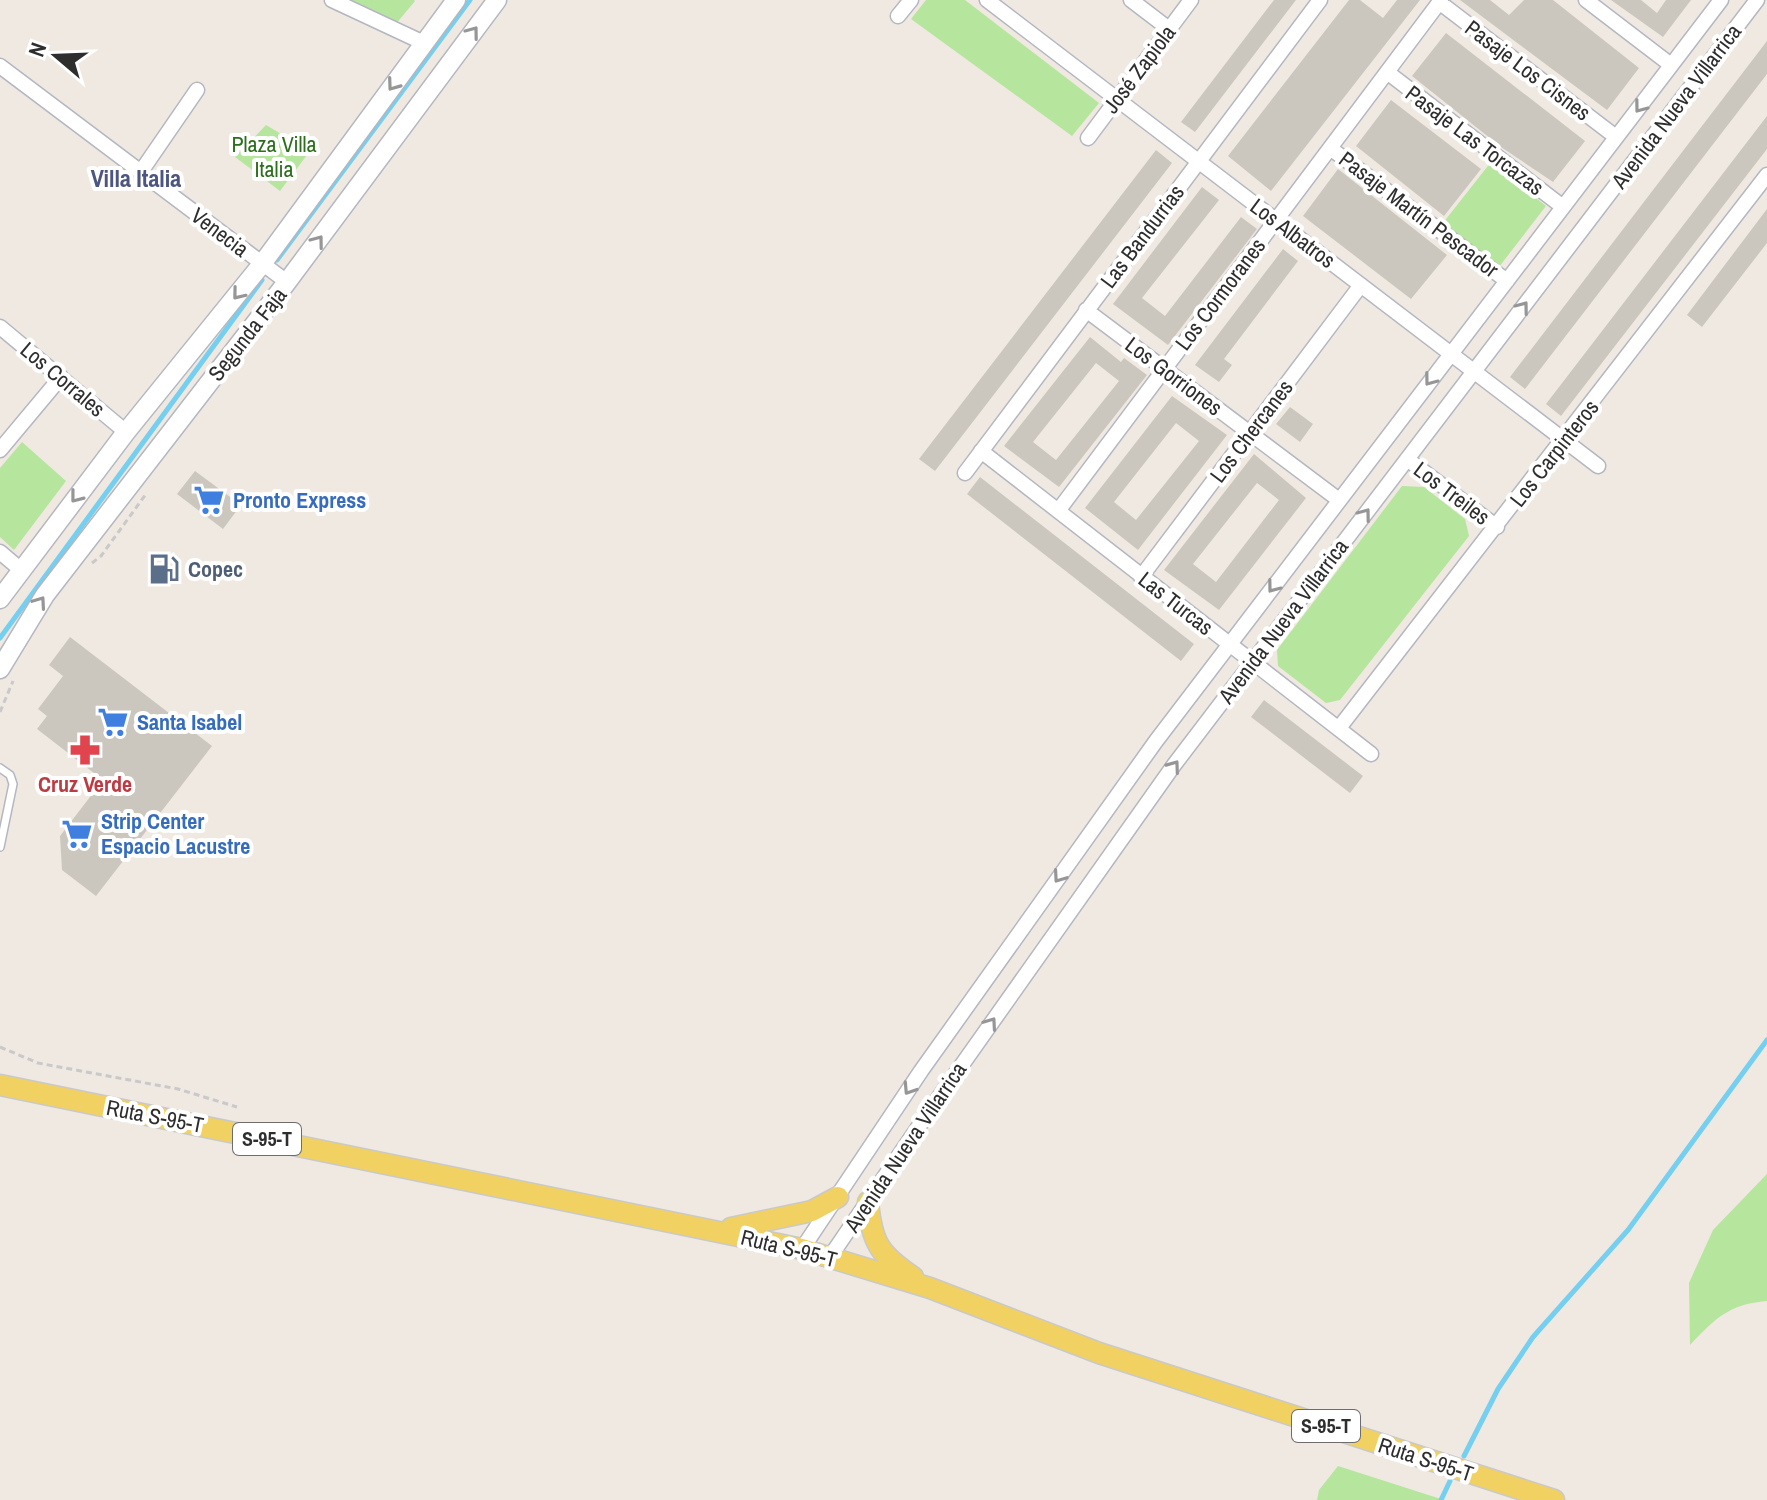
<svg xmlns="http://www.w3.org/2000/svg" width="1767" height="1500" font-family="'Archivo Narrow',sans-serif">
	<rect width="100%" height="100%" fill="#efe9e1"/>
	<path fill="#b6e59e" d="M349 0H414L415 1 395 25Z
		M926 0H965L1099 103 1072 136 911 19Z
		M266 125 310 151 280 191 235 157Z
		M1491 162 1546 206 1499 267 1443 223Z
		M22 442 66 481 14 550 0 537V468Z
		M1402 486 1424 487 1465 519 1469 536 1340 700 1326 703 1278 666 1277 650Z
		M1767 1174V1301C1730 1304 1715 1318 1690 1345L1689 1283 1713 1230Z
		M1338 1466 1444 1500H1317L1319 1490Z"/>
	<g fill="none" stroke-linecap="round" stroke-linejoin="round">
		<path stroke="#75cff0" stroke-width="5" d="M277 260 470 0
			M0 638 262 280
			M1464 1456 1498 1389 1533 1337 1628 1230 1767 1040
			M1441 1500 1450 1481"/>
	</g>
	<path fill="#cbc7bf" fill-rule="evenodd" d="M1274 0H1296L1195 132 1181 122Z
		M1349 0H1360L1383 18 1397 0H1420L1271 191 1228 156Z
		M1460 0H1490L1509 15 1524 0H1553L1639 68 1607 110Z
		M1611 0H1641L1657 13 1666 0H1691L1663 37Z
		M1446 33 1585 141 1553 182 1501 147 1412 76Z
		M1767 41V74L1525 389 1510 377Z
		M1391 100 1481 169 1444 216 1356 146Z
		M1767 116V149L1561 416 1546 404Z
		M1156 150 1172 163 935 471 919 459Z
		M1338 169 1447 255 1411 299 1303 216Z
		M1202 187 1219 200 1142 298 1165 316 1241 217 1257 229 1168 345 1113 304Z
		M1767 209V243L1702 327 1687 315Z
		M1283 249 1298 261 1224 359 1232 365 1219 382 1195 365Z
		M1090 337 1121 362 1124 358 1147 375 1059 487 1004 446ZM1096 363 1119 381 1056 460 1033 442Z
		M1172 396 1227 435 1138 550 1085 508ZM1176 423 1199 441 1136 520 1114 502Z
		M1290 407 1313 424 1300 442 1276 424Z
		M1254 454 1306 498 1219 610 1164 570ZM1257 483 1279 500 1216 582 1193 564Z
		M195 471 241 505 223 529 177 494Z
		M980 477 1194 644 1181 661 967 494Z
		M70 637 212 746 96 896 62 870 60 836 103 780 37 729 47 716 38 709 63 676 49 665Z
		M1264 700 1363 776 1350 793 1251 717Z"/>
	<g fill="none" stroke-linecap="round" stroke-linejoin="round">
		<g stroke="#b4b7c1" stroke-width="10">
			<path id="service" d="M0 768 10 775 13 784 0 847"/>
		</g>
		<g stroke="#b4b7c1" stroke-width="17">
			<path id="minor" d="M332 0 424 43
				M987 0 1598 466
				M1131 0 1169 29
				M1586 0 1671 65
				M1439 2 1616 137
				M898 16 911 0
				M0 66 287 282
				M1387 72 1563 207
				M1088 138 1191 0
				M1330 148 1507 281
				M140 173 197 90
				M1086 310 1339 500
				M0 327 126 432
				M0 450 61 377
				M981 451 1371 754
				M1407 459 1497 527
				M965 473 1320 0
				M1058 511 1441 0
				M0 552 20 569
				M1141 577 1361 285
				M1339 728 1767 175
				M802 1249 921 1071 1156 741 1721 0
				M830 1257 930 1110 1174 765 1757 0"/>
		</g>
		<g stroke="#b4b7c1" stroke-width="21">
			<path id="secondary" d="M0 599 126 432 262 264 456 0
				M0 669 45 595 287 282 497 0"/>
		</g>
		<g stroke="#c9c9c9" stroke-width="23">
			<path id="primary" d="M0 1085 802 1249 930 1288 1099 1353 1554 1500
				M868 1202C872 1243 879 1254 913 1277
				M731 1228 812 1211 838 1197"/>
		</g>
		<path stroke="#c9c9c9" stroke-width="3" stroke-dasharray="6 4" stroke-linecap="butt" d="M92 563 101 556 146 494
			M0 712 13 681
			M0 1047 38 1063 178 1089 237 1107"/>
		<use href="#service" stroke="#fff" stroke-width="7"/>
		<use href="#minor" stroke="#fff" stroke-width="14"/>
		<use href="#secondary" stroke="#fff" stroke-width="18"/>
		<use href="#primary" stroke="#f2d163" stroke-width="20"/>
	</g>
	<defs><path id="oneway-chevron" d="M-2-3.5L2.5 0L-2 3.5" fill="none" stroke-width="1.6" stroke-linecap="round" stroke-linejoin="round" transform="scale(2)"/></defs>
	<g stroke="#969696">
		<use href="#oneway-chevron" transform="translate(473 32) rotate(-53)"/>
		<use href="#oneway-chevron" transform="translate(393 85) rotate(126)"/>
		<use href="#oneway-chevron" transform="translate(1640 107) rotate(127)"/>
		<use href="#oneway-chevron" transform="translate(318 241) rotate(-53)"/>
		<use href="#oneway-chevron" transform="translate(238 294) rotate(129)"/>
		<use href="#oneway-chevron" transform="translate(1523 307) rotate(-53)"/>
		<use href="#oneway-chevron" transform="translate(1430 380) rotate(127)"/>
		<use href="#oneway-chevron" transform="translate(76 497) rotate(128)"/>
		<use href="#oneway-chevron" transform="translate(1365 514) rotate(-53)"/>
		<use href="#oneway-chevron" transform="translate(1273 587) rotate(127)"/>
		<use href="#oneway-chevron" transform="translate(40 602) rotate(-55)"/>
		<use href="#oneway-chevron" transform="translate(1174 766) rotate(-54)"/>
		<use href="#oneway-chevron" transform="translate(1059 877) rotate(125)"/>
		<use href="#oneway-chevron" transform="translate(991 1023) rotate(-55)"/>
		<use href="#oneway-chevron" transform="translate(909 1089) rotate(123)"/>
	</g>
	<defs>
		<g id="supermarket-bare" transform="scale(2.4)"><path d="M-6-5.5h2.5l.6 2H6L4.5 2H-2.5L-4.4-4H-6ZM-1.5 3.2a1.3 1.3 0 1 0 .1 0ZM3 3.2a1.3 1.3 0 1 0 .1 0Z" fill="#3f7fe0" stroke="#fff" stroke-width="2.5" paint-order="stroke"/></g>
		<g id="fuel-bare" transform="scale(2.4)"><path d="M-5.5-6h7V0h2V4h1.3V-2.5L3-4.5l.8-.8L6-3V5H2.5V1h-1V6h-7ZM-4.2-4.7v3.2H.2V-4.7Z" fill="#5c6f8a" stroke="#fff" stroke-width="2.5" paint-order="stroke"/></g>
		<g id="pharmacy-bare" transform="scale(2.4)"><path d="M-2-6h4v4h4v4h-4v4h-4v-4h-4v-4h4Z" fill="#e0444e" stroke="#fff" stroke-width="2.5" paint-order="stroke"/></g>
	</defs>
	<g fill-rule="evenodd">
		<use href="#supermarket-bare" x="209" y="500"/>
		<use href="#fuel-bare" x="164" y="569"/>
		<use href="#supermarket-bare" x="113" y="722"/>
		<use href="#pharmacy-bare" x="85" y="750"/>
		<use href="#supermarket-bare" x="77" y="834"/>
	</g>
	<g text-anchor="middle" stroke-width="8" stroke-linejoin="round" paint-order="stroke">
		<g fill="#fff" stroke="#6d6d6d" stroke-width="2">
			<rect x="233" y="1123" width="68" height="32" rx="6"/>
			<rect x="1292" y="1410" width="68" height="32" rx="6"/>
		</g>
		<g font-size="20" font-weight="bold" fill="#2e2e2e">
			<text x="267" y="1146">S-95-T</text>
			<text x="1326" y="1433">S-95-T</text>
		</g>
		<g font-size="22" fill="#2e2e2e" stroke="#fff">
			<text transform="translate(1139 69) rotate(-53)" y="8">José Zapiola</text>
			<text transform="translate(1528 70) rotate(37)" y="8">Pasaje Los Cisnes</text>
			<text transform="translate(1676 106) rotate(-53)" y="8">Avenida Nueva Villarrica</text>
			<text transform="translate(1475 140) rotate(37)" y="8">Pasaje Las Torcazas</text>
			<text transform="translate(1419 214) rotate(37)" y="8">Pasaje Martín Pescador</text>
			<text transform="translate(220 232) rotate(37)" y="8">Venecia</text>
			<text transform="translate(1293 233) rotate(37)" y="8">Los Albatros</text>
			<text transform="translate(1142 236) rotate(-53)" y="8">Las Bandurrias</text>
			<text transform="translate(1220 294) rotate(-53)" y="8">Los Cormoranes</text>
			<text transform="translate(247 334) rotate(-52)" y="8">Segunda Faja</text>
			<text transform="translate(1174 376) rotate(37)" y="8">Los Gorriones</text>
			<text transform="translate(63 379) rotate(40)" y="8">Los Corrales</text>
			<text transform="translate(1251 431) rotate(-53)" y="8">Los Chercanes</text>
			<text transform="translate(1554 453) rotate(-52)" y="8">Los Carpinteros</text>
			<text transform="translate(1452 493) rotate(37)" y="8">Los Treiles</text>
			<text transform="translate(1176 603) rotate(38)" y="8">Las Turcas</text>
			<text transform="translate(1283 621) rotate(-53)" y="8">Avenida Nueva Villarrica</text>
			<text transform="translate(155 1116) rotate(11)" y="8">Ruta S-95-T</text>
			<text transform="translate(905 1147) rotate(-56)" y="8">Avenida Nueva Villarrica</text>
			<text transform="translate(789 1248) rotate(14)" y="8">Ruta S-95-T</text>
			<text transform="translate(1426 1459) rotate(18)" y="8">Ruta S-95-T</text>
		</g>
		<g font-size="22" fill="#2c6e1b" stroke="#fff">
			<text x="274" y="152">Plaza Villa<tspan x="274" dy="25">Italia</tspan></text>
		</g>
		<g font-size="22" font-weight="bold" fill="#366cbe" stroke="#fff" text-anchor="start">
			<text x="233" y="508">Pronto Express</text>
			<text x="137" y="730">Santa Isabel</text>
			<text x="101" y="829">Strip Center<tspan x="101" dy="25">Espacio Lacustre</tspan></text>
		</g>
		<g font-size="22" font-weight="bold" fill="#4e5e75" stroke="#fff" text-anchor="start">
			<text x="188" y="577">Copec</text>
		</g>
		<g font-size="22" font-weight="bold" fill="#be3a42" stroke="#fff">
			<text x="85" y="792">Cruz Verde</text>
		</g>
		<g font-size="24" font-weight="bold" fill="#4d5680" stroke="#fff">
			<text x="136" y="187">Villa Italia</text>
		</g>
	</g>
	<g transform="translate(56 56) rotate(289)" stroke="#ffffff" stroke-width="6" paint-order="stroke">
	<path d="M0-6L14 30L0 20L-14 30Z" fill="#2e2e2e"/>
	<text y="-12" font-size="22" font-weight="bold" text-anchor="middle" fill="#2e2e2e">N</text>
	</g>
</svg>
